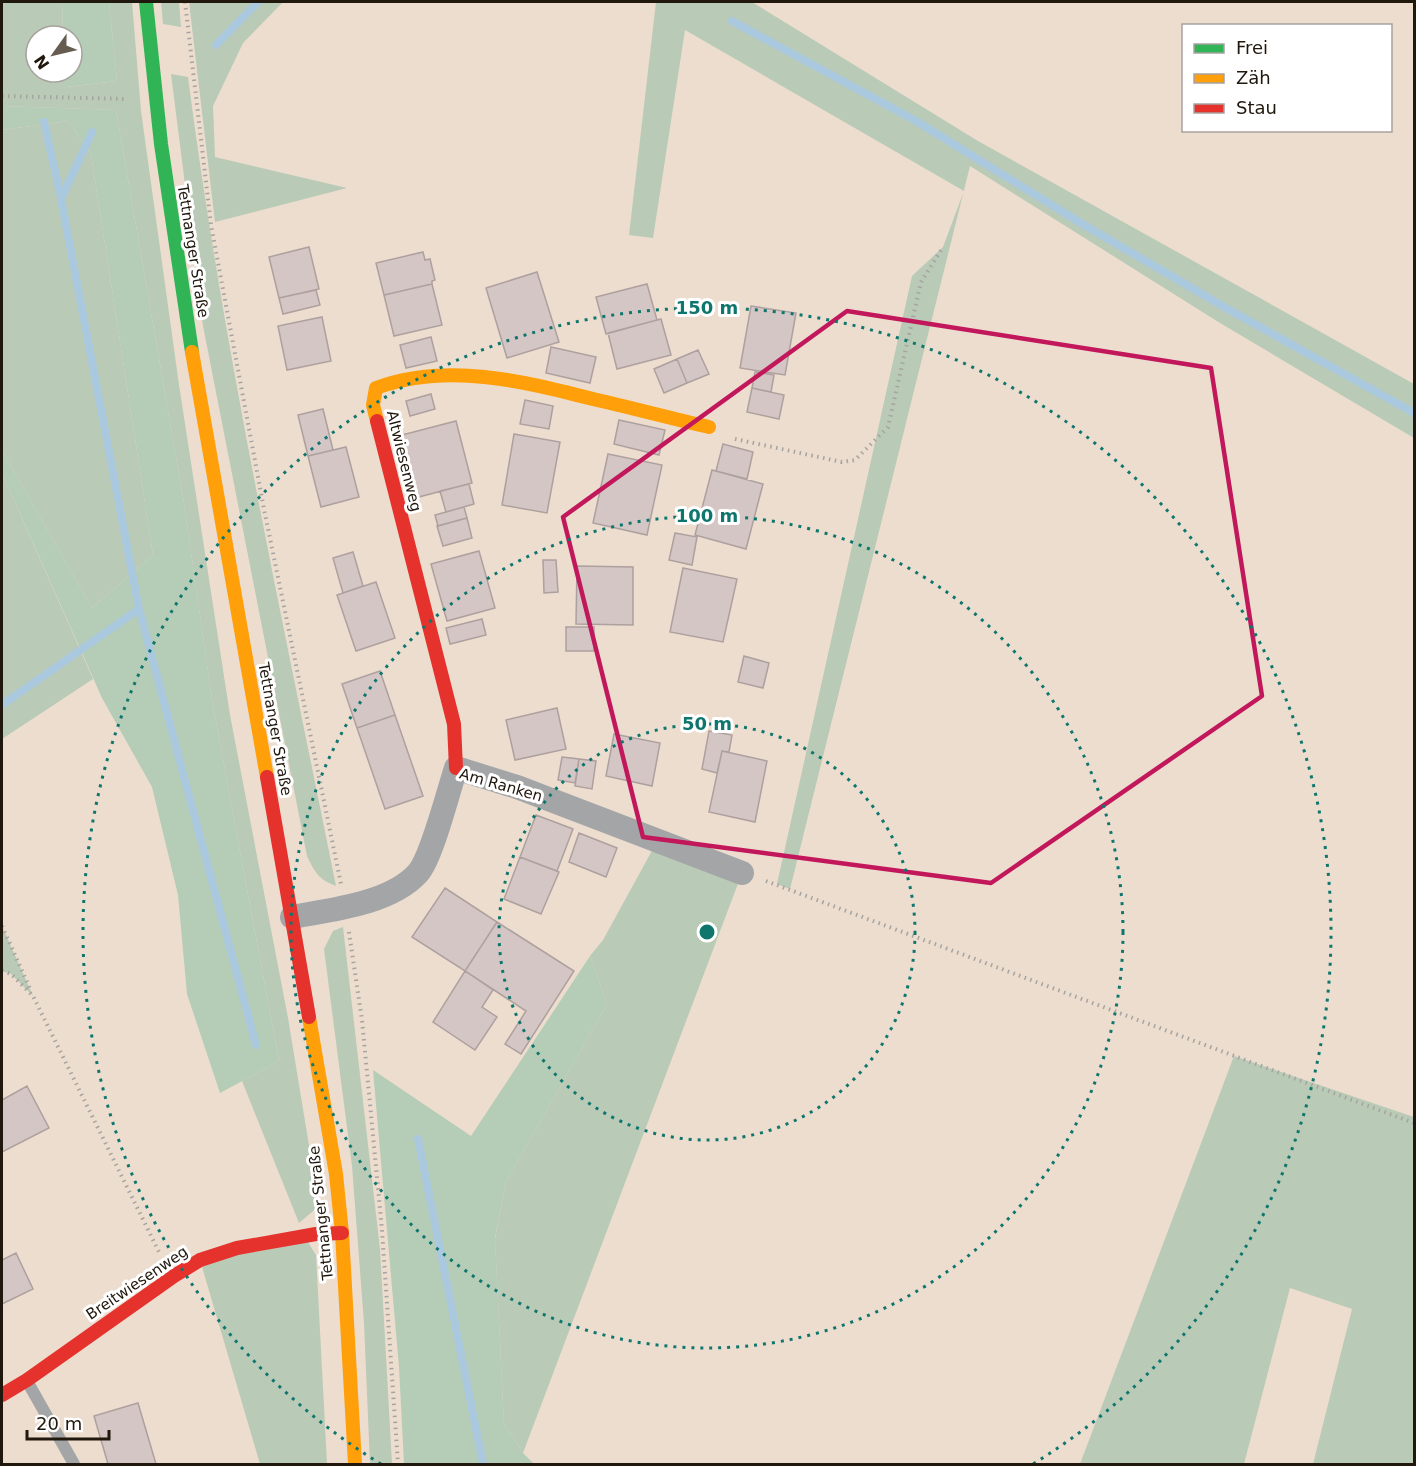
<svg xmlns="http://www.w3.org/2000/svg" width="1416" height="1466" font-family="'DejaVu Sans',sans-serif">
	<rect width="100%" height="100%" fill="#ecddcf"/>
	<path fill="#b9cab6" d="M2 2H62L63 36H36V72H65L66 87 117 81 109 2H132L141 111 179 385 230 715 288 1018 319 1206 299 1223 242 1081 279 1061 213 706 184 503 116 110 2 106Z
		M161 2H179L181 27 163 24Z
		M189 2H283L243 43 213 106 215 157 347 188 215 222Z
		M656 2H752L978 141 1414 384V438L1220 323 970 166 790 889 777 884 912 276 943 247 964 191 685 30 653 238 629 235Z
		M171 74 188 77C223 349 282 617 336 886 319 880 314 871 307 856L203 326Z
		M68 121 91 154 153 555 92 608 2 451V130Z
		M2 473 93 679 2 739Z
		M654 847 742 873 523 1453 504 1424 495 1239 506 1182 607 1004 590 956 603 940Z
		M2 926 33 996 11 974 2 971Z
		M343 927 380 1249 392 1464H370L364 1323 352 1166 324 949 333 931Z
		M1234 1056 1414 1117V1464H1313L1352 1309 1290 1288 1244 1464H1080Z
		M304 1236 316 1255 327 1464H260L200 1260Z"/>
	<path fill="#b5ccb6" d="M62 2H109L117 81 65 87V72H72V36H63Z
		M2 106 116 110 184 503 213 706 279 1061 220 1093 187 994 178 895 152 787 102 698 2 473V451L92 608 153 555 91 154 68 121 2 130Z
		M590 956 607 1004 506 1182 495 1238 504 1424 523 1453 534 1464H404L399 1367 373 1070 471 1136Z"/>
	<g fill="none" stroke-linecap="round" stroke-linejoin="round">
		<path stroke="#abc9de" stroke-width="8" d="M732 21 916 121 1084 225 1226 308 1414 413
			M216 45 258 2
			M44 122 61 198
			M92 132 61 199 139 609 256 1045
			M2 705 139 609
			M418 1139 483 1464"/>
	</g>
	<path fill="#d4c6c4" stroke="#ada09e" stroke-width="1.5" d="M309 247 319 289 279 298 269 257Z
		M423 252 425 260 430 259 435 280 432 281V284L384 295 376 263Z
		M537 272 559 342 507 358 486 288Z
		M432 284 442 325 394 336 384 295Z
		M647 284 657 320 606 334 596 297Z
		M316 290 320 305 283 314 279 298Z
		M751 306 796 313 785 375 740 368Z
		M322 317 331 361 287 370 278 326Z
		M661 319 671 355 617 369 608 333Z
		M431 337 437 361 406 368 400 345Z
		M551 347 596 357 590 383 546 373Z
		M698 350 709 374 687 383 677 359Z
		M677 359 687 383 664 393 654 369Z
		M755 372 774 375 771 392 752 388Z
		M752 388 784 395 779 419 747 412Z
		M431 394 435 409 410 416 406 401Z
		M525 400 553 406 549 429 520 424Z
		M323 409 333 450 308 456 298 415Z
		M619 420 665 430 659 455 614 444Z
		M456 421 472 483 415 498 398 436Z
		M514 434 560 442 547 513 502 505Z
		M723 444 753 452 747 479 716 471Z
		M346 447 359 497 321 507 308 456Z
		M608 454 662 465 647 535 593 523Z
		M712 470 763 484 746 549 695 535Z
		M469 484 474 504 446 512 440 491Z
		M464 507 467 518 438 526 435 515Z
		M467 518 472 538 443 546 437 526Z
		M675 533 697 537 692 565 669 560Z
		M479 551 495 608 447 621 431 564Z
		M353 552 363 586 343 593 333 558Z
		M543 560H556L558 592 544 593Z
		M577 566 633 567V625L576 624Z
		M683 568 737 579 723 642 670 632Z
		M376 582 395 638 356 651 337 595Z
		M482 619 486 635 450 644 446 628Z
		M566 627H594V651H566Z
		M744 656 769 663 763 688 738 682Z
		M380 671 395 715 357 728 342 684Z
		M557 708 566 749 515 760 506 720Z
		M395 715 423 796 385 809 357 728Z
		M709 731 732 735 729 752 722 751 717 773 702 769Z
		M614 734 660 743 652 786 606 776Z
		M722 751 767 761 755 822 709 812Z
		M562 757 579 759 575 783 558 780Z
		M579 759 596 761 592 789 575 786Z
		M536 815 573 829 557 871 520 857Z
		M579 833 617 848 606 877 569 862Z
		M520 857 559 872 541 914 504 899Z
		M445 888 497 922 465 971 412 937Z
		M497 922 574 971 521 1054 505 1044 526 1011 465 971Z
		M465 971 493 990 482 1007 497 1017 475 1050 433 1022Z
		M27 1086 49 1128 2 1152V1100Z
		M16 1253 33 1289 2 1304V1260Z
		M138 1403 156 1464H108L94 1416Z"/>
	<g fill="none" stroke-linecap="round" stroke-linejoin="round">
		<path stroke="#a6a4a1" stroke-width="4" stroke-dasharray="1.5 4.5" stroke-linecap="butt" d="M185 2 211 225 264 509 341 884
			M2 96 127 99
			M735 439 842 462 855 460 888 427 921 282 943 247
			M766 881 1414 1123
			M2 926 31 991
			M349 932 362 1020 382 1230 398 1464
			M2 971 11 974 33 996 159 1252"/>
		<path stroke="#a3a5a6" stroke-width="12" d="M27 1381 74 1464"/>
		<path stroke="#a3a5a6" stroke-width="24" d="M292 917C330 910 390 904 418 873 432 857 448 792 456 768L517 787 742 873"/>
		<path stroke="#30b455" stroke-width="14" d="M146 2 161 144 192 352"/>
		<path stroke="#ff9f0a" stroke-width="14" d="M192 352 267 777
			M377 421 373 405 376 388C448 362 522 381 593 399 632 408 670 418 709 427
			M309 1017 336 1174 342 1233 355 1464"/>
		<path stroke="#e5322d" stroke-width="14" d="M377 421 454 724 456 768
			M267 777 309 1017
			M2 1395 27 1380 174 1276 200 1260 237 1248 316 1234 342 1233"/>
	</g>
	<path fill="none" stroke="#c2185b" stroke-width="4.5" stroke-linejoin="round" d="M847 311 1211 368 1262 696 991 883 643 837 563 517Z"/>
	<g fill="none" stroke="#0f766e" stroke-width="3" stroke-dasharray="3 6">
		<circle cx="707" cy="932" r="208"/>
		<circle cx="707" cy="932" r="416"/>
		<path d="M381 1464A624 624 0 1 1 1033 1464"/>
	</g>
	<g text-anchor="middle" stroke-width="6" stroke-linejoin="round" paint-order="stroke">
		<g font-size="15" fill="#20170d" stroke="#fff">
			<text transform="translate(193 251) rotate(81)" y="5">Tettnanger Straße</text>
			<text transform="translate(404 461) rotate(76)" y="5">Altwiesenweg</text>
			<text transform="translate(275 729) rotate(80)" y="5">Tettnanger Straße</text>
			<text transform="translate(501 785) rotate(16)" y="5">Am Ranken</text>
			<text transform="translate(321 1213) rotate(-96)" y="5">Tettnanger Straße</text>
			<text transform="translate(137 1283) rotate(-34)" y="5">Breitwiesenweg</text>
		</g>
	</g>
	<circle cx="707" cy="932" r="9" fill="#0f766e" stroke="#fff" stroke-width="3"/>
	<g font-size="18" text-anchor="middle" font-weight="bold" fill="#0f766e" stroke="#fff" stroke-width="6" stroke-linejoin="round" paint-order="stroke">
		<text x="707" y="314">150 m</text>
		<text x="707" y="522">100 m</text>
		<text x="707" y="730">50 m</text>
	</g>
	<rect width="1416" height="1466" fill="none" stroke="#20170d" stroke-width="6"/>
	<rect x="1182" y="24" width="210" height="108" fill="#ffffff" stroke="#a6a29e" stroke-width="1.5"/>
	<rect x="1194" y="44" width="30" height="9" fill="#30b455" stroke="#a6a29e" stroke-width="1.5"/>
	<text x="1236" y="54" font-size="18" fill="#20170d">Frei</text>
	<rect x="1194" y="74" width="30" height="9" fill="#ff9f0a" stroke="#a6a29e" stroke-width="1.5"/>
	<text x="1236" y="84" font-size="18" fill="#20170d">Zäh</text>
	<rect x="1194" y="104" width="30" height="9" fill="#e5322d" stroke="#a6a29e" stroke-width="1.5"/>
	<text x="1236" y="114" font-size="18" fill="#20170d">Stau</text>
	<g transform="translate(54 54) rotate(236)"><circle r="28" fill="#ffffff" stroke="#a6a29e" stroke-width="1.5"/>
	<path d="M0-4.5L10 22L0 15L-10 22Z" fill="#675c51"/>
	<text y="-9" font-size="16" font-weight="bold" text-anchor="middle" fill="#20170d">N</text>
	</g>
	<path d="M27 1430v9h82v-9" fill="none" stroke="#20170d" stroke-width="3"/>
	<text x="36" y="1430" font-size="18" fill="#20170d" stroke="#ffffff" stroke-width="4.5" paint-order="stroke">20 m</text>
</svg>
